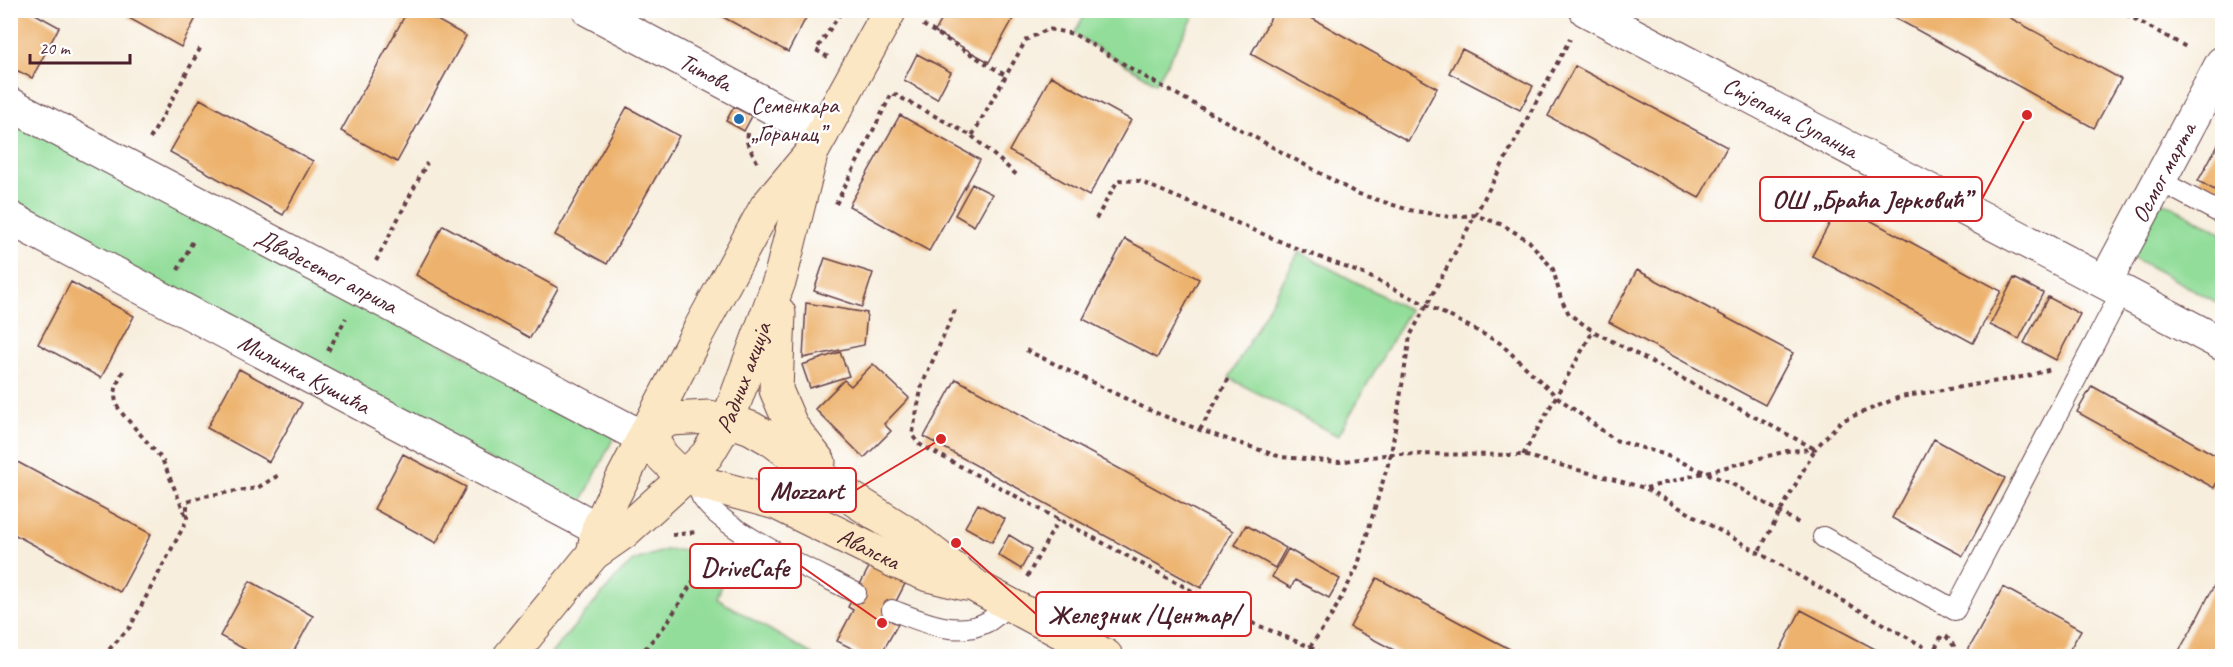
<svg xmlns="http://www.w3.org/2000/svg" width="2233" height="667" font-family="Caveat,sans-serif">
	<rect width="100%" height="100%" fill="#fff"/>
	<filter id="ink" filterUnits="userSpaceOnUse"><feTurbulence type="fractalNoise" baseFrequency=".0167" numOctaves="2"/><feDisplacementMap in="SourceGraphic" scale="12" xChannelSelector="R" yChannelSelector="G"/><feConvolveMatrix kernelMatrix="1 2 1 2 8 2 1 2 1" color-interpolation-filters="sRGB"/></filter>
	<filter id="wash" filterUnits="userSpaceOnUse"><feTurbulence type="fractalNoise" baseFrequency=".008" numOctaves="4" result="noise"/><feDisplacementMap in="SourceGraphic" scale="24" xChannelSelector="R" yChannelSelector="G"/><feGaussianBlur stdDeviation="1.35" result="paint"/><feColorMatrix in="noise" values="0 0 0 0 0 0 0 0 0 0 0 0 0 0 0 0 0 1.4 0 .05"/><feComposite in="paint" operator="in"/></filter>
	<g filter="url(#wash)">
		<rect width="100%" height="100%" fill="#f7eedd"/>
		<path fill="#92dd99" stroke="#6e7e62" stroke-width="1.5" d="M1087 10H1197V11L1156 83 1074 34Z
			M10 117 615 435 579 507 11 207Z
			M2161 201 2222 233V305L2132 257Z
			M1299 252 1409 310 1338 436 1229 378Z
			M666 550 708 551 729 565 717 599 815 656H549L620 573 633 561Z"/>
		<g id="blocks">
			<path fill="#edb36e" d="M10 10H28L59 27 32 78 10 67Z
				M130 10H200L181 47 127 17Z
				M408 10H419L466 36 397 162 341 131Z
				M710 10H802L808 14 788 52Z
				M947 10H1018L989 62 935 32Z
				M1275 10H1297L1437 88 1408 141 1251 54Z
				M1881 10H1996L2121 79 2094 128Z
				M1462 49 1533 86 1520 110 1449 73Z
				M917 54 951 72 937 99 904 80Z
				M1575 66 1727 147 1699 198 1548 116Z
				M1051 76 1131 120 1089 196 1009 151Z
				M200 99 313 161 283 215 170 152Z
				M627 107 679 136 607 264 555 235Z
				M734 107 752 116 744 131 726 121Z
				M900 115 980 160 929 251 849 206Z
				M2222 137V194L2198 181Z
				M972 184 992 194 974 226 955 215Z
				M1840 204 2001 291 1973 343 1812 256Z
				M443 225 558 288 530 338 416 275Z
				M1125 239 1199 279 1157 358 1083 319Z
				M825 258 873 273 862 307 814 291Z
				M1637 270 1793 353 1765 405 1609 322Z
				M2014 278 2043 293 2019 339 1990 325Z
				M71 282 134 316 101 378 38 344Z
				M2048 297 2080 314 2056 360 2024 343Z
				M806 303 867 313 864 345 803 358Z
				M840 352 849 376 810 388 802 365Z
				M873 364 909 398 884 424 891 431 864 458 815 409 844 380 851 386Z
				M239 369 302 403 269 462 207 428Z
				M956 379 1233 531 1201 588 924 437Z
				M2092 386 2222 459V472L2214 488 2077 412Z
				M1934 439 2005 478 1963 556 1892 518Z
				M403 454 466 487 436 543 374 509Z
				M10 458 151 534 120 592 10 532Z
				M978 504 1005 519 992 542 965 527Z
				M1246 525 1286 548 1275 568 1235 545Z
				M1009 535 1032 549 1021 569 998 555Z
				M1288 549 1340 579 1329 598 1295 580 1291 588 1272 577Z
				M874 558 909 576 887 619 898 624 880 656H867L837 641 853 610 848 607Z
				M2222 570V656H2176L2191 630Z
				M1377 578 1468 627 1523 656H1405L1350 627Z
				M250 581 313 616 291 656H257L220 636Z
				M2003 587 2081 630 2066 656H1965Z
				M1801 610 1879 651 1876 656H1777Z"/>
		</g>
	</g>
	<g filter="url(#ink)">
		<use href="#blocks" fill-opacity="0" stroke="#643e46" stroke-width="1.5"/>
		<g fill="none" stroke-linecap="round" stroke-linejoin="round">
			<g stroke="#643e46" stroke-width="22">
				<path id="lane" d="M2160 181 2222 214
					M698 482C699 488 699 494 703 499 723 531 820 574 856 593
					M1823 537 1955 610 2122 291
					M892 610C921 621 957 638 987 622 995 618 1002 609 1009 604"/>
			</g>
			<g stroke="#643e46" stroke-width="35">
				<g id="street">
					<path id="s1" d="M589 10 822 134"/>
					<path id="s2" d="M1586 10 2222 344"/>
					<path id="s3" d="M10 104 644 438"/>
					<path id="s4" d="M10 218 598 529"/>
					<path id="s5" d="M2105 282 2222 63"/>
				</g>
			</g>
			<g stroke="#643e46" stroke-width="35">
				<g id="secondary">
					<path d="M779 313 776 390 792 427 819 462"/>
					<path d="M647 431 671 419 708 417 728 420 751 428 772 440 842 492 910 535 977 587 1106 656"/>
					<path id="s6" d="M647 431 662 456 675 469 698 482 776 503 896 562 928 575 965 584"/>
					<path d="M593 554 598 529 610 503 697 334 766 207 812 152 890 10"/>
					<path id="s7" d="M510 656 593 554 623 533 686 476 707 455 728 420 780 279 810 159"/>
				</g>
			</g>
			<path stroke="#643e46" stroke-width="4" stroke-dasharray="4.5 4.5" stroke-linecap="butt" d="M2118 10 2188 48
				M923 25 1005 75
				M828 57 816 50 842 11 840 10
				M748 133 747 142 758 164
				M972 136 1018 176
				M150 139 202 45
				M836 204 892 93 972 136 1026 40 1048 29 1074 34 1147 78 1356 193 1409 210 1450 217 1475 215 1503 225 1529 241 1553 269 1561 299 1569 314 1593 331 1815 449 1758 553
				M1096 219 1118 180 1139 181 1298 249 1366 275 1457 320 1500 343 1556 396 1615 440 1663 454 1734 485 1802 525
				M376 261 427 163
				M178 270 194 239
				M955 310 922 385 912 435 919 444 1250 622 1310 647 1332 615 1357 568 1391 454 1410 336 1570 39
				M1026 350 1149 410 1200 430 1281 457 1339 462 1391 454 1523 455 1645 488 1933 652
				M328 351 346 318
				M123 371C116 386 111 396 120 411L162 459 186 516
				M1200 430 1229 378
				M1523 455 1593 331
				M1646 488 1787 451 1815 449 1841 421 1900 397 2028 376 2051 369
				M672 535 697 532
				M1027 577 1059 519
				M1946 636 1954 646 1956 656
				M1310 647 1327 656
				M103 656 130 627 187 520V502L204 496 257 488 279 475
				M639 656 667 623 715 546
				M1931 656 1943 633"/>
			<use href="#lane" stroke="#fff" stroke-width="20"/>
			<use href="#street" stroke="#fff" stroke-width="33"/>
			<use href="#secondary" stroke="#fbe7c3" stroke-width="33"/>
		</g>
	</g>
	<circle fill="#1f6fb2" stroke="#fff" stroke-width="2" cx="739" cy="119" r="6"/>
	<g text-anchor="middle" stroke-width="5" stroke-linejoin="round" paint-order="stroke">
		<g font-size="24" fill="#4a1f2b" stroke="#fff">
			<text dy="8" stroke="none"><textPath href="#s1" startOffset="132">Титова</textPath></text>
			<text dy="8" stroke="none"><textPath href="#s2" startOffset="231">Стјепана Супанца</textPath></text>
			<text dy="8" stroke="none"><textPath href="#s5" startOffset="124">Осмог марта</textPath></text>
			<text dy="8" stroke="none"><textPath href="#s3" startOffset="358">Двадесетог априла</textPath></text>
			<text dy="8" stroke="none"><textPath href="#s4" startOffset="333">Милинка Кушића</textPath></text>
			<text dy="8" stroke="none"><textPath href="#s7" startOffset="369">Радних акција</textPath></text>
			<text dy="8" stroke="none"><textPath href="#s6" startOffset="258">Авалска</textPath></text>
		</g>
		<g font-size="24" fill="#4a1f2b" stroke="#fff" text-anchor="start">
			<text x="751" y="113">Семенкара<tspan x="751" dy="28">„Горанац”</tspan></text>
		</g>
	</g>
	<path fill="none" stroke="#d62828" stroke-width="2" d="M2027 115L1982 199M941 439L856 490M882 623L801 566M956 543L1036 614"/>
	<g fill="#d62828" stroke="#fff" stroke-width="2">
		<circle cx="2027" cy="115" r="6"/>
		<circle cx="941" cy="439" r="6"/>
		<circle cx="882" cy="623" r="6"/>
		<circle cx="956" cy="543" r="6"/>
	</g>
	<g fill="#fff" stroke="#d62828" stroke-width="2">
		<rect x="1760" y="177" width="222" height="44" rx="6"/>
		<rect x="759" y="468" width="97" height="44" rx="6"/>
		<rect x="690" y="544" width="111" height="44" rx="6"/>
		<rect x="1036" y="592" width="215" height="44" rx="6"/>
	</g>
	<g font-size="26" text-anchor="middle" font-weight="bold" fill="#4a1f2b">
		<text x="1871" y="208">ОШ „Браћа Јерковић”</text>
		<text x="807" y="499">Mozzart</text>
		<text x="745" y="576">DriveCafe</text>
		<text x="1144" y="623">Железник /Центар/</text>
	</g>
	<rect width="2233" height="667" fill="none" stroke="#fff" stroke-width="36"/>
	<path d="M30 54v9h100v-9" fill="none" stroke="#4a1f2b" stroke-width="3"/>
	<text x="39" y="54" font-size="18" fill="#4a1f2b" stroke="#ffffff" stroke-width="4.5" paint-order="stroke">20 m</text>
</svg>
